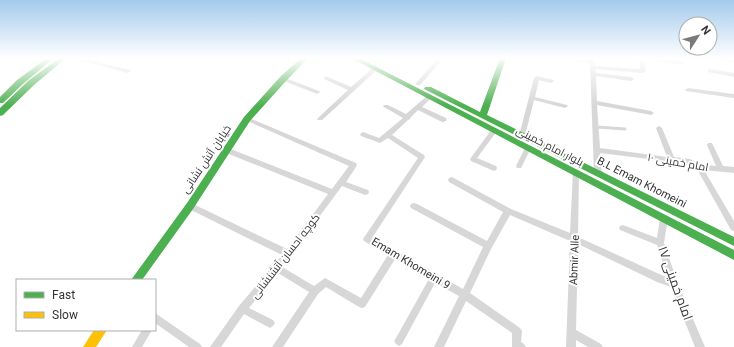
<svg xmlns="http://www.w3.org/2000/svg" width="734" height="347" font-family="Roboto,Cairo,sans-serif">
	<rect width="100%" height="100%" fill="#fff"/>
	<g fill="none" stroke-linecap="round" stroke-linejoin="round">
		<path stroke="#d7d7d7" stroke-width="3" d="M597 127 625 129"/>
		<path fill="#d7d7d7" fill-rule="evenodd" d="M74 58H82L130 70 131 71 128 73 75 59Z
			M438 58H444L420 85H416V83Z
			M573 58 589 60 590 58H594L595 66 640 69 639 58H644L646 71 643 73 595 69 596 73 631 77 634 79 631 81 596 76 597 101 651 111 654 113 651 115 597 105 600 148 667 157 656 128 659 126 662 128 674 157 690 159 700 164 716 166 707 145 708 143H712L723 166 734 167V173L704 170 734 221V231L731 230 697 169 689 164 600 153 602 174 600 176H596L594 174 590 63 573 60Z
			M650 58H660L681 61 684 63 681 65 653 60Z
			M715 58H724L734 59V63L718 60Z
			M376 66 378 67V69L322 120H318L317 119 318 118 348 90 324 79V77H328L351 87 374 67Z
			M710 69 734 73V77L708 72V70Z
			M537 76 553 80 554 81 551 83 539 80 535 97 567 105 568 106 565 108 534 100 525 136 522 138 519 136 534 78Z
			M283 77 319 91 320 92 317 94 315 93 281 80V78Z
			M688 88 734 94V98L686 91 685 90Z
			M429 95 432 97 422 107 446 118 447 120 444 122H442L418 110 411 117 410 119 408 120 392 135 424 155 425 157 372 238 393 250H397L398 252 463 289 483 247 411 208 410 206 411 204 414 203 417 204 487 241 503 212 449 182 448 180 449 178 452 177 511 209 570 233 573 172 574 170H578L579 172 578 237 668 278 657 245 620 230 619 228 620 226 623 225 657 238 660 218 661 216 664 215 667 216 668 218 664 243 678 284 705 347H695L671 287 657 282 578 244 576 330 601 344 603 347H588L576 340V347H566L570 241 510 215 491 249 470 293 520 328 522 331 521 342 524 344 526 347H512V333L466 301 444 347H434L459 296 435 283 402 344 399 346 396 344 394 341 396 338 429 279 395 259 365 307 362 308 359 307 326 287 318 294 283 347H272L309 292 278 273 249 308 273 320 275 323 273 326 270 328 244 314 221 347H210L239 306 282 255 187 208 186 206 187 204 190 203 193 204 287 249 328 194 224 152 223 150 224 148H228L332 189 349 166 245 120 244 119 245 118H249L356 163 357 165 356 167 346 182 368 190 369 192 368 194 365 195 342 186 282 267 314 286 325 278 361 298 388 255 364 241 363 239 418 158 388 138 380 143 361 136 360 134 363 132 379 138 403 118 384 107 383 106 384 105H388L406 114 427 96Z
			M492 129H496L497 131 477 158 496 166 497 168 496 170 494 171 471 161 470 159Z
			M526 146H528L531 148 521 168H517L516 166Z
			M155 313 200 344 202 347H189L155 323Z
			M142 330H152L142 347H132Z"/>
		<path fill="#4caf50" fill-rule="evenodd" d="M47 58H54L23 84 3 103H0V97L17 80Z
			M59 58H66L34 85 3 115 0 116V108L28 81Z
			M301 58H308L286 81 250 121 193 209 142 280H131L187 203 244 117 280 77Z
			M352 58H359L734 250V260L353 59Z
			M500 58H506L487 115 734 237V246L424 89 425 87H431L480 112Z"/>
		<path fill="#ffc107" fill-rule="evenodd" d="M94 330H107L96 347H83Z"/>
	</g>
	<linearGradient id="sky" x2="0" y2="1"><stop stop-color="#a3caec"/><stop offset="0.55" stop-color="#fff"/><stop offset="1" stop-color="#fff" stop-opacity="0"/></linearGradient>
	<rect width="734" height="106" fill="url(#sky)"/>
	<g text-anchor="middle" stroke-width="4" stroke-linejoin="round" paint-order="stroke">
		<g font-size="11" fill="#333" stroke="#fff">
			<text transform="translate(550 146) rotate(27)" y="4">بلوار امام خمینی</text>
			<text transform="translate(206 159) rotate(-56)" y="4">خیابان آتش نشانی</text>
			<text transform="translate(678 162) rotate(10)" y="4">امام خمینی ۱۰</text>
			<text transform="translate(642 182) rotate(27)" y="4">B.L Emam Khomeini</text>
			<text transform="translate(285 256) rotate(-52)" y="4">کوچه احسان آتشنشانی</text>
			<text transform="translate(574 260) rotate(-88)" y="4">Abmir Alle</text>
			<text transform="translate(411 263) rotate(31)" y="4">Emam Khomeini 9</text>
		</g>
		<g font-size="13" fill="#333" stroke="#fff">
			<text transform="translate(676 283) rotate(70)" y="5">امام خمینی ۱۷</text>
		</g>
	</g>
	<rect x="16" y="279" width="140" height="52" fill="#ffffff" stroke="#adadad"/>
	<rect x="24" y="292" width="20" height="6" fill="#4caf50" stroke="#adadad"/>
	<text x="52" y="299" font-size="12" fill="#333333">Fast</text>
	<rect x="24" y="312" width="20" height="6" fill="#ffc107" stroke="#adadad"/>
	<text x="52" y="319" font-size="12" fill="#333333">Slow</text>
	<g transform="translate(698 36) rotate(54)"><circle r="19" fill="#ffffff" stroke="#adadad"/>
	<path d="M0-3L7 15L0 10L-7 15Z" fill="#7a7a7a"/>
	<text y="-6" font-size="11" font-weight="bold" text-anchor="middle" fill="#333333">N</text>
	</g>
</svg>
